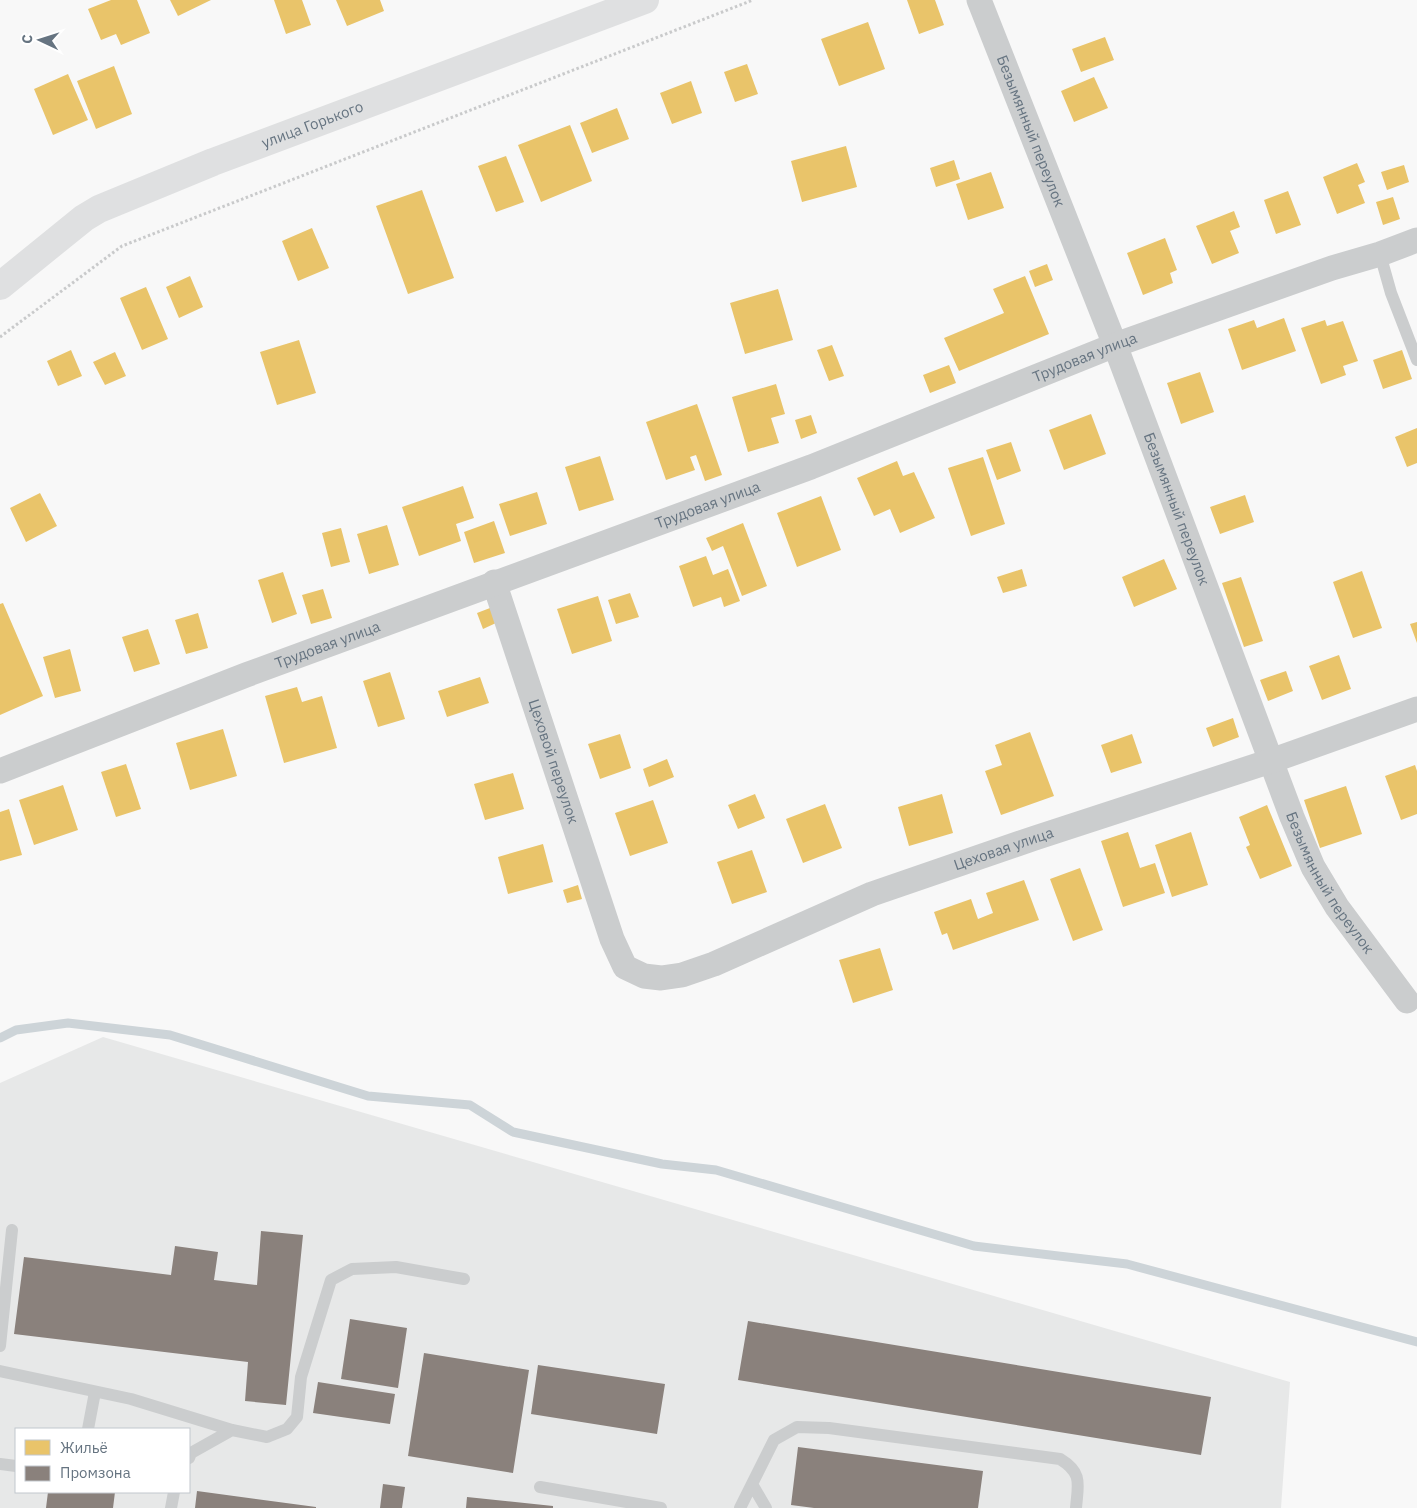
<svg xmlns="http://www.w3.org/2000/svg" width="1417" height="1508" font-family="'IBM Plex Sans',sans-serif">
	<rect width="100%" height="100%" fill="#f8f8f8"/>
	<path fill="#e7e8e8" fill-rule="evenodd" d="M103 1037 1290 1382 1281 1508H0V1083ZM16 1429H189V1492H16Z"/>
	<path fill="#e9c46a" d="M111 0H137L150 33 121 45 116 34 101 40 88 9Z
		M170 0H211L178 16Z
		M274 0H302L311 25 286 34Z
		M336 0H380L384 11 347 26Z
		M907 0H935L944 25 919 34Z
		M868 22 885 69 839 86 821 39Z
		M1105 37 1114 60 1081 72 1072 49Z
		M747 64 758 94 735 102 724 72Z
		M114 66 132 114 96 129 77 81Z
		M68 74 88 120 53 135 34 89Z
		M1094 77 1108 108 1074 122 1061 91Z
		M691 81 702 113 672 124 660 93Z
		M617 108 629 139 592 153 580 123Z
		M570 125 592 181 541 202 518 145Z
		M846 146 857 187 802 202 791 161Z
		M506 156 524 202 496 212 478 166Z
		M954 160 960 179 936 187 930 168Z
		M1357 163 1365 182 1358 185 1365 203 1337 214 1323 177Z
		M1404 165 1409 182 1387 190 1381 172Z
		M991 172 1004 208 968 220 956 184Z
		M422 190 454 278 408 294 376 206Z
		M1288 191 1301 225 1276 234 1264 200Z
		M1393 197 1400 219 1383 225 1376 202Z
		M1234 211 1240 227 1230 231 1239 253 1212 264 1196 226Z
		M312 228 329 268 298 281 282 241Z
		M1165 238 1177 270 1170 273 1173 283 1143 295 1127 253Z
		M1047 264 1053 280 1035 287 1029 271Z
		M190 276 203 307 179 318 166 287Z
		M1025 276 1049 334 959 371 944 338 1004 313 993 289Z
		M146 287 168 339 142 350 120 298Z
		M778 289 793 340 745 354 730 303Z
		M1284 318 1296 351 1242 370 1228 329 1254 320 1257 328Z
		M1325 320 1327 326 1343 321 1358 361 1343 366 1346 375 1321 384 1301 328Z
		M299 340 316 393 277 405 260 352Z
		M832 345 844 376 829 381 817 350Z
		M71 350 82 376 58 386 47 361Z
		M1402 350 1412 379 1383 389 1373 360Z
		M115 352 126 376 105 385 93 362Z
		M949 365 956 383 930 393 923 375Z
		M1200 372 1214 412 1181 424 1167 383Z
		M776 384 785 414 771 418 779 443 748 452 732 397Z
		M697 404 722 475 705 481 696 455 690 457 695 470 666 480 646 422Z
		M1091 414 1106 454 1064 470 1049 430Z
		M811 415 817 433 801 439 795 420Z
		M1417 428V463L1407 467 1395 437Z
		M1011 442 1021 471 997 480 986 450Z
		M600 456 614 500 579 511 565 467Z
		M983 457 1005 524 971 536 948 468Z
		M897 461 903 476 914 472 935 518 900 533 890 509 874 516 857 478Z
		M463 486 474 518 456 524 461 541 419 556 402 507Z
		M537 492 547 524 510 536 499 504Z
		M40 493 57 526 26 542 10 508Z
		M1245 495 1254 522 1220 534 1210 507Z
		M821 496 841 550 797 567 777 513Z
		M494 521 505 553 474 563 464 532Z
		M743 523 767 586 742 596 723 546 712 551 706 538Z
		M387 525 399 565 369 574 357 534Z
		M341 528 350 562 331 567 322 533Z
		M706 556 713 575 728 569 740 601 724 607 721 597 693 607 679 566Z
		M1164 559 1177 589 1134 607 1122 577Z
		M1022 569 1027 586 1003 593 997 577Z
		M1362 571 1382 628 1353 638 1333 582Z
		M283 572 297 614 272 623 258 580Z
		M1241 577 1263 641 1244 647 1222 583Z
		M323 589 332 618 311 624 302 595Z
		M630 593 639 617 616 624 608 600Z
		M598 596 612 641 572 654 557 609Z
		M3 603 43 696 0 715V604Z
		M490 608 496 623 483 629 477 613Z
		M198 613 208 648 186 654 175 620Z
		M1417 622V643L1410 624Z
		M148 629 160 664 134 672 122 637Z
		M70 649 81 691 55 698 43 657Z
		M1339 655 1351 689 1322 700 1309 666Z
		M1286 671 1293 691 1268 701 1260 680Z
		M390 672 405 719 378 727 363 681Z
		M480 677 489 703 447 717 438 691Z
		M297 687 302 702 322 696 337 748 284 763 265 696Z
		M1233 718 1239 737 1213 747 1206 728Z
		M223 729 237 776 190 790 176 743Z
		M1030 732 1054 796 1001 815 985 771 1002 765 995 745Z
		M620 734 631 768 600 779 588 744Z
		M1132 734 1142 763 1111 773 1101 745Z
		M667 759 674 777 649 787 643 769Z
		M126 764 141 809 116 817 101 772Z
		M1415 765 1417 771V814L1401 820 1385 776Z
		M513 773 524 809 485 820 474 784Z
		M63 785 78 830 34 845 19 800Z
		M1346 786 1362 834 1320 848 1304 800Z
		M755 794 765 818 738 829 728 805Z
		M942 794 953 833 909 846 898 807Z
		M653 800 668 843 630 856 615 813Z
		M825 804 842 848 803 863 786 819Z
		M1267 805 1292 866 1260 879 1246 847 1250 845 1239 817Z
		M9 809 22 855 0 861V812Z
		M1128 832 1140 868 1155 863 1165 893 1123 907 1101 841Z
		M1191 832 1208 885 1172 897 1155 845Z
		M543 844 553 882 508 894 498 857Z
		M752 850 767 892 732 904 717 862Z
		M1080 868 1103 930 1073 941 1050 879Z
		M1024 880 1039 920 953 950 947 933 942 935 934 912 971 899 978 919 993 913 986 893Z
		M578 885 582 899 567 903 563 890Z
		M880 948 893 990 853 1003 839 960Z"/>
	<path fill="#8a817c" d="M261 1231 303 1235 286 1405 245 1401 248 1362 14 1334 24 1257 171 1275 175 1246 218 1252 214 1280 257 1285Z
		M350 1319 407 1328 398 1388 341 1379Z
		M748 1321 1211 1397 1201 1455 738 1380Z
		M424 1353 529 1370 513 1473 408 1456Z
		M538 1365 665 1384 657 1434 531 1414Z
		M318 1382 395 1394 390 1424 313 1413Z
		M798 1447 983 1471 978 1508H814L791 1505Z
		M383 1484 405 1487 402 1508H380Z
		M197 1491 316 1507V1508H195Z
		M48 1492H115L113 1508H46Z
		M467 1497 553 1506V1508H466Z"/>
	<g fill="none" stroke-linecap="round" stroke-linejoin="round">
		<path stroke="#cdd4d8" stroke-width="9" d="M0 1038 16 1030 68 1023 170 1035 368 1096 470 1105 513 1132 662 1164 716 1170 974 1246 1127 1264 1417 1342"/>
		<path stroke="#c9cacb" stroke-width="3" stroke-dasharray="2.5 2.5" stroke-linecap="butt" d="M0 337 122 246 753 0"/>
		<path stroke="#cbcdce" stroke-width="12" d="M1380 254 1391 293 1417 360
			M0 1346 12 1230
			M0 1371 131 1399 232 1430 267 1437 287 1429 297 1417 301 1377 331 1280 352 1269 396 1267 464 1279
			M88 1429 95 1392
			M189 1458 191 1453 232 1430
			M0 1464 16 1466
			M752 1484 766 1508
			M540 1487 661 1508
			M171 1508 174 1492
			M740 1508 774 1440 797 1427 829 1428 1060 1459C1083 1473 1078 1484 1076 1508"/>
		<g stroke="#cbcdce" stroke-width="25">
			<path id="s1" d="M979 0 1115 345 1292 817 1313 867 1337 907 1407 1001"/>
			<path id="s2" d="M494 582 612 939 625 967 644 976 661 978 682 975 714 964 872 894 1035 838 1271 761 1417 709"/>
			<path id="s3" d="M0 771 246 675 811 467 1115 345 1332 268 1380 254 1417 240"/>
		</g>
		<path stroke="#dfe0e1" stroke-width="28" id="s4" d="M0 286 84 218 99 209 213 162 645 0"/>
	</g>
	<g text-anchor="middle" stroke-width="5" stroke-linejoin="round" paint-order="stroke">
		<g font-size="15" fill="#667481" stroke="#fff">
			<text dy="5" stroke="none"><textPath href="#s4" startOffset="355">улица Горького</textPath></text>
			<text dy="5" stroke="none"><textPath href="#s1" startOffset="141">Безымянный переулок</textPath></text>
			<text dy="5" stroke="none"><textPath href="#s3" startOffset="1161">Трудовая улица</textPath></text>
			<text dy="5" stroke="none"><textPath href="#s3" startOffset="756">Трудовая улица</textPath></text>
			<text dy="5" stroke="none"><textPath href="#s1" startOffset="546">Безымянный переулок</textPath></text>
			<text dy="5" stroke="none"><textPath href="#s3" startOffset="351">Трудовая улица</textPath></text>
			<text dy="5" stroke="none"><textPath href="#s2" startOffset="189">Цеховой переулок</textPath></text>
			<text dy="5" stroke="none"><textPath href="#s2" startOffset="812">Цеховая улица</textPath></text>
			<text dy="5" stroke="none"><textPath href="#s1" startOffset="951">Безымянный переулок</textPath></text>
		</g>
	</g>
	<rect x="15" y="1428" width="175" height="65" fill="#ffffff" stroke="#c2c7cd"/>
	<rect x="25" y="1440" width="25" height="15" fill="#e9c46a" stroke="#c2c7cd"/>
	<text x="60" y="1453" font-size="15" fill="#667481">Жильё</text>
	<rect x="25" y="1466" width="25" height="15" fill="#8a817c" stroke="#c2c7cd"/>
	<text x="60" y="1478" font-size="15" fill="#667481">Промзона</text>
	<g transform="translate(40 40) rotate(274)" stroke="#ffffff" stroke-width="4" paint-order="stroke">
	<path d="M0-4L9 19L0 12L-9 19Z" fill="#667481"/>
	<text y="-8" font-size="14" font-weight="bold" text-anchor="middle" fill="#667481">С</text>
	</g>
</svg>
